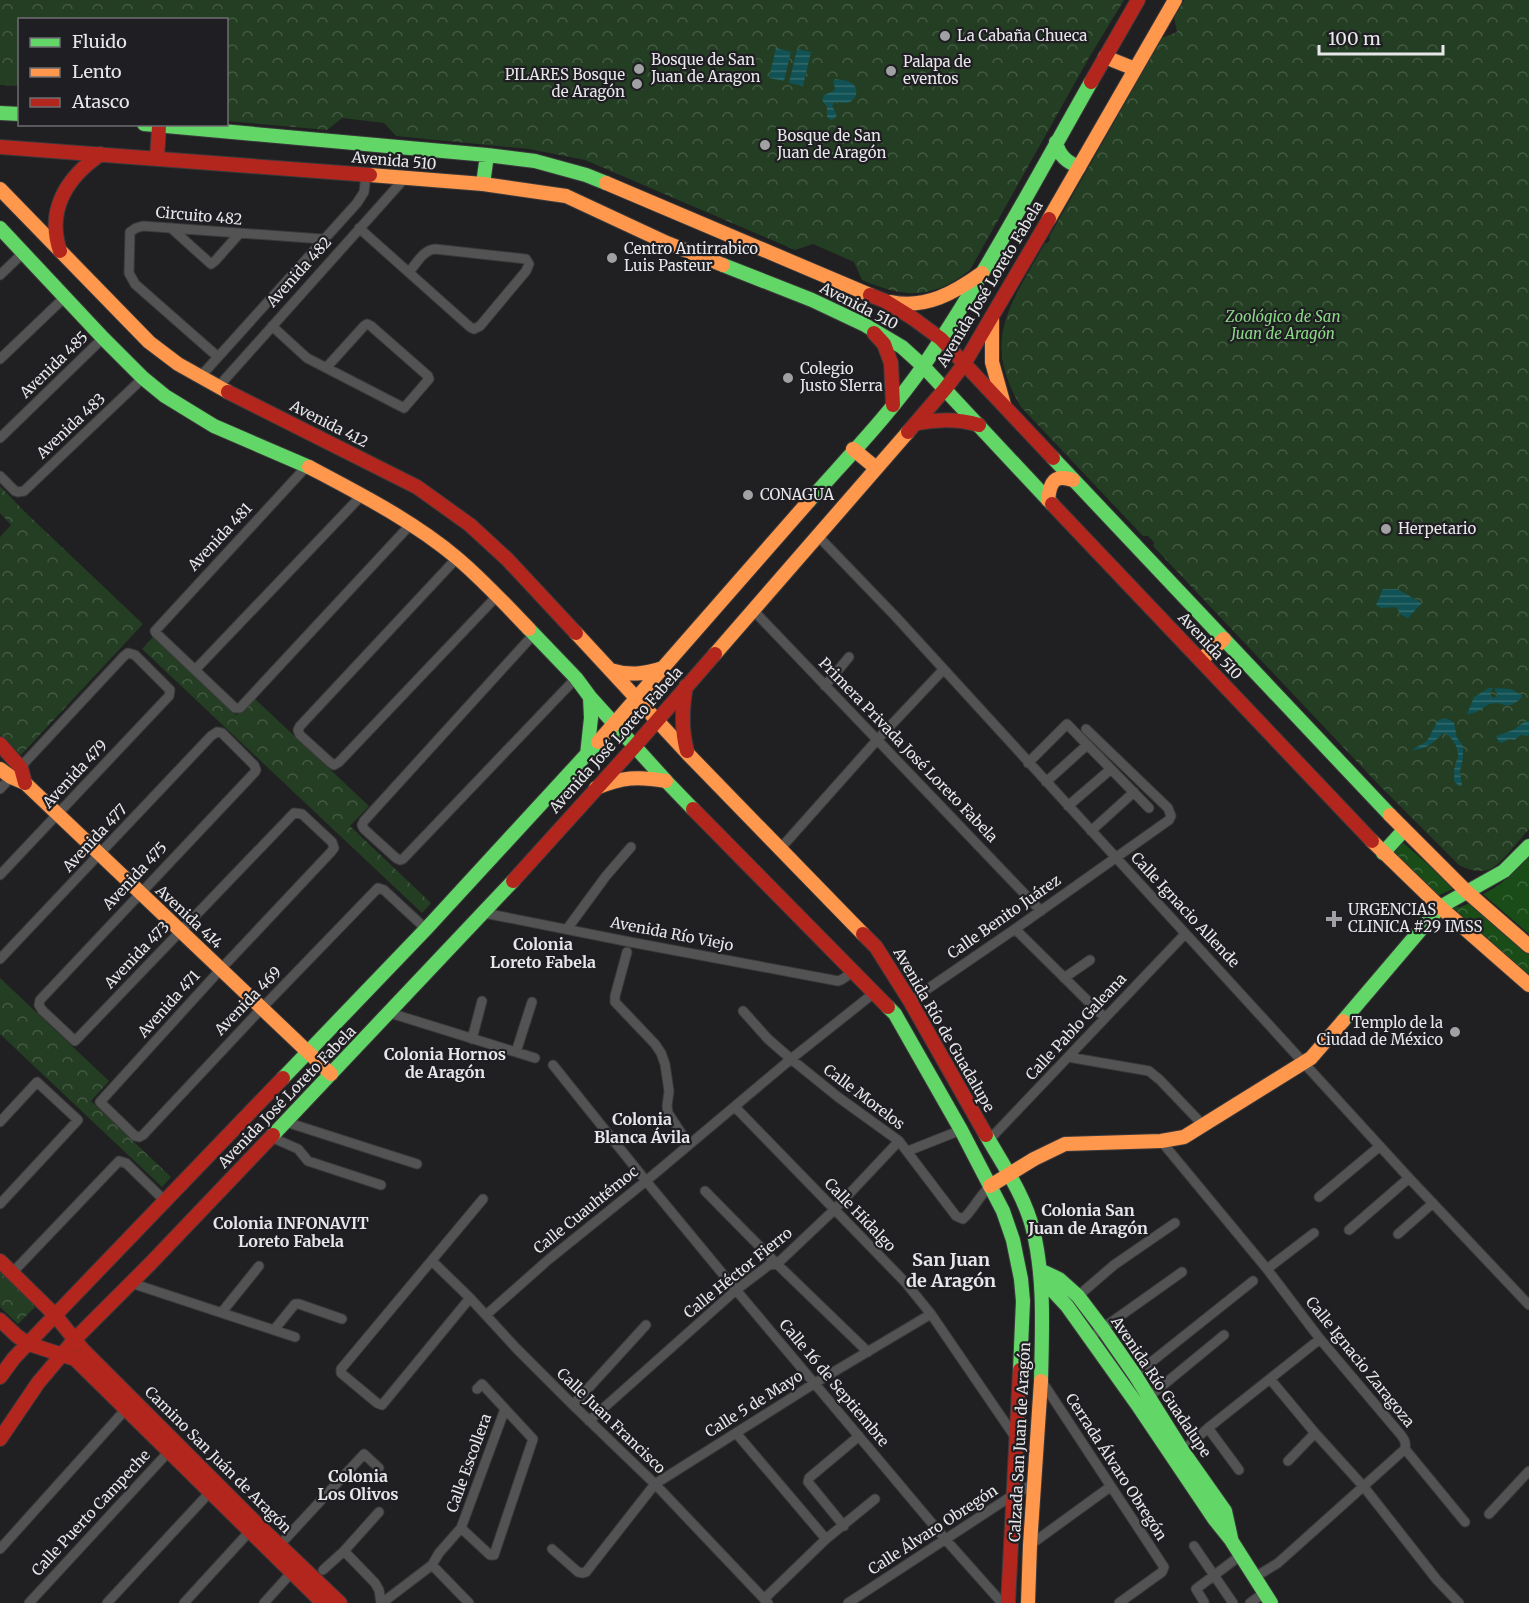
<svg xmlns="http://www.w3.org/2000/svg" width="1529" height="1603" font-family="Merriweather,serif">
	<defs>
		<pattern id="forest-crowns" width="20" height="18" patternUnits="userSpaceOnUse" patternTransform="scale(1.5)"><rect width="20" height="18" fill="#194c17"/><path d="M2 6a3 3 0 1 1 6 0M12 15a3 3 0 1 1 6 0" fill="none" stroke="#3a6639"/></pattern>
		<pattern id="park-crowns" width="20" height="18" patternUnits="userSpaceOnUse" patternTransform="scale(1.5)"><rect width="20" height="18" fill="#233e22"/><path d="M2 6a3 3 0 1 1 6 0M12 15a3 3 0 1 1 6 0" fill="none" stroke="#435a42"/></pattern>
		<pattern id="water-rules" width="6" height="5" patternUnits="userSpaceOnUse" patternTransform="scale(1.5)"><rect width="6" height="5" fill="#105255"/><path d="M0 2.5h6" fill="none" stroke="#336b6d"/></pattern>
	</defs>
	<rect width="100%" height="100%" fill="#201f21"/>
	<path fill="url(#forest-crowns)" d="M1400 840 1453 886V889L1435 897 1392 858 1395 843Z
		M1529 856V934L1483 894C1502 885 1515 872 1529 856Z
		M1470 903 1529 953V975L1450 908 1460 907Z"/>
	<path fill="url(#park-crowns)" d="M0 0H1124L1090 56 970 270C931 300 905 298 862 280L854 262 813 244 795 250 585 160 529 149 396 136 384 123 342 118 327 130 227 121 226 20H20L19 86 0 85Z
		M1184 0H1529V829C1520 839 1499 867 1488 870 1478 873 1467 869 1459 865L1378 784 1153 546 1154 542 1148 536H1143L1021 407C980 339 1011 304 1045 243H1047L1050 240 1049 237 1162 38 1177 32 1174 18Z
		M0 486 25 512 143 624 21 755 0 735V537L11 525 0 513Z
		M153 637 236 715 253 697 369 806 350 826 431 903 422 913 142 649Z
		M0 978 109 1081 91 1101 171 1177 162 1187 0 1034Z
		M0 1266 39 1303 18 1324 0 1307Z"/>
	<path fill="url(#water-rules)" d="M776 48 791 52 784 81 769 78Z
		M797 49 811 52 803 86 789 83Z
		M835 79C840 80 849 80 854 85 860 92 854 103 845 103 842 103 838 102 835 102L832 106 837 115 835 118 831 120 827 117V107L822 100 824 95 834 91 835 88 833 82Z
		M1383 589H1397L1422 603 1408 618 1401 615 1396 607 1381 608 1376 605Z
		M1489 688H1493L1490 694 1492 697 1494 698 1498 695 1495 691V688L1511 689 1523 696C1506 714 1504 700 1490 704 1480 708 1481 713 1467 714L1474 697Z
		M1445 718 1454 722 1457 738 1463 746V758L1460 771 1462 786H1459L1454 781C1455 776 1453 772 1455 767 1455 763 1457 761 1458 757 1459 747 1452 736 1443 733 1435 742 1424 751 1412 750L1427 741 1437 722 1439 720Z
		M1529 721V734L1528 736 1521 735 1514 740 1509 739 1502 743 1499 742 1496 736 1513 730 1524 722Z"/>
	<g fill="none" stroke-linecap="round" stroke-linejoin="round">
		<g stroke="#3a393b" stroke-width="11">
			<path id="street" d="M171 228 211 264 215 261 239 234
				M359 228 470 327 474 329 480 326 526 271 529 264 526 259 435 249C423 250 417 263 409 272
				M0 275 23 253
				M272 326 307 358 404 408 429 379 428 376 371 326 367 324 364 326 326 368
				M218 357 135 284 129 273 130 232 136 228 143 226 323 239
				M0 359 65 297
				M200 377 357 203 364 192 366 175
				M218 387 404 179
				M0 438 103 338
				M307 466 155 631 156 633 235 708H240L411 524
				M0 476 15 491 18 492 24 491 143 378
				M818 536 896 617 1409 1178 1529 1305
				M457 558 300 726 298 730 300 735 331 763 334 765 339 762 497 596
				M753 610 1041 911
				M534 634 364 821 362 825 364 829 396 858 400 860 403 859 576 678
				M195 670 362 495
				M825 686 849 657
				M1028 763 1067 724 1149 808
				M1046 782 1087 745
				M0 789 124 656 128 653 135 655 170 690 169 696 0 875
				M1068 806 1111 769
				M1091 831 1134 792
				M780 849 877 740 943 670
				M484 913 630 942 838 981 841 980 853 972
				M567 929 606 876 631 847
				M1015 929 1105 1018
				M627 952 615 996V1002L655 1044 661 1053 665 1064 669 1091 667 1106 668 1113 689 1145
				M0 959 211 736 217 732 222 733 254 765 256 770 255 772 40 1000 39 1005 42 1010 75 1041 294 813 302 814 332 842 334 848 331 852 220 970 100 1102 135 1136 139 1137 143 1135 262 1008 378 888 384 890 426 929
				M1064 978 1090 960
				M910 1001 1015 929 1169 820 1171 816 1168 808 1086 729
				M743 1011 768 1039 791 1059 838 1097 899 1141 956 1216 963 1219C973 1210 980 1195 990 1186
				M390 1013 535 1058
				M472 1039 482 1001
				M516 1052 532 1002
				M1068 1057 1149 1071 1160 1080 1203 1125
				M553 1065 646 1181 736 1290 946 1540 1002 1603
				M735 1107 905 1282 931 1314 1015 1437
				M0 1122 37 1082 78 1120 0 1204
				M286 1122 417 1164
				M271 1137 298 1149 308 1161 314 1163 381 1185
				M989 1140 1185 934
				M1161 1141 1267 1269 1320 1339 1401 1435C1405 1440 1406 1443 1405 1449L1278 1563 1255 1577
				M908 1151 961 1130
				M705 1191 777 1264 868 1352
				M1319 1197 1380 1146
				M1349 1230 1409 1178
				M1398 1234 1433 1203
				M432 1261 470 1298 516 1348 573 1405 655 1484 768 1603
				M1267 1269 1314 1233
				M12 1273 119 1161 126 1163 165 1201
				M131 1283 295 1337
				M1078 1296 1114 1265 1175 1223
				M470 1298 382 1405 377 1403 341 1373V1369L483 1199
				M222 1312 259 1266
				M486 1315 548 1260 646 1181 791 1059 874 993
				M274 1330 295 1304H299L342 1319
				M1089 1338 1182 1272
				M1135 1375 1253 1281
				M1270 1379 1315 1433 1364 1487 1437 1580 1459 1603
				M1043 1383 1164 1567 1162 1572 1119 1603
				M1145 1400 1224 1335
				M573 1405 646 1325
				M589 1421 736 1290 769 1265 777 1264 834 1210 899 1141
				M1208 1428 1239 1470
				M736 1433 826 1539
				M1405 1449 1465 1522
				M1180 1453 1208 1428 1320 1339
				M1288 1461 1315 1433
				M1489 1514 1529 1471
				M844 1526 808 1482 809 1478 859 1436
				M461 1528 490 1555H494L533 1439 482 1384 477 1389
				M1030 1545 1110 1487
				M1194 1546 1233 1603
				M0 1549 126 1409
				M276 1549 364 1454 379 1468
				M552 1549 578 1572 583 1573 586 1572 655 1484 815 1383 931 1314
				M344 1551 375 1583 379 1590 381 1603
				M432 1565 469 1603
				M323 1570 344 1551 379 1512
				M764 1599 826 1539 875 1499
				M29 1603 173 1447
				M107 1603 211 1491
				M184 1603 250 1531
				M264 1603 292 1572
				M382 1603 432 1565 439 1553 461 1528 505 1409
				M848 1603 1013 1495 1035 1483
				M1203 1603 1204 1602 1196 1589 1241 1555
				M1250 1603 1264 1593"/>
		</g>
		<g stroke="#3a393b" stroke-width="16">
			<path id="fast" d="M0 113 20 114
				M144 124 487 155 535 161 586 175 606 183
				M1056 142C1059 156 1067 162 1079 167
				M483 184 487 155
				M0 228 103 338 143 378 165 396 214 426 309 467
				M723 265 812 300 865 325 902 347 923 366 1052 504
				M1053 458 1390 815
				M809 501C848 457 890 414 924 365 985 275 1037 177 1091 82
				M529 629 576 678 590 697 666 781 693 809
				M587 755 591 718 590 697
				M1383 853 1404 830
				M888 1007 895 1014 961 1130 1003 1211 1013 1240 1021 1279 1023 1301 1020 1370
				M1343 1021 1440 907 1504 871 1529 846
				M283 1078 426 929 598 742
				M273 1135 513 881
				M986 1135C1003 1165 1025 1196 1033 1230 1045 1279 1042 1330 1041 1381
				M1040 1270 1059 1279 1078 1296 1103 1329 1135 1375 1182 1450 1225 1511 1231 1538
				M1042 1283 1054 1292 1067 1306 1139 1407 1215 1520 1231 1540 1271 1603"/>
		</g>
		<g stroke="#3a393b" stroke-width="16">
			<path id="slow" d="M1105 57 1135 69
				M370 175 483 184 566 196 667 243 723 265
				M606 183 870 295
				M0 189 149 342 178 364 228 392
				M1049 219 1175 0
				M891 302C926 309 954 293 982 273
				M992 317V362L1004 405
				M853 449 876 468
				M309 467C360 494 413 521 457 558 483 580 506 605 529 629
				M1048 500C1050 482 1054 474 1073 480
				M576 633 688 754 863 934
				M715 654 908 432
				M1201 660 1224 639
				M610 670C629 676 645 674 663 668
				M598 742 809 501
				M0 769 11 777 25 783 331 1074
				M596 788C622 777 638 776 666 781
				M1390 815 1466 891 1529 946
				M1372 841 1440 907 1529 985
				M990 1186 1034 1159 1065 1144 1161 1141 1184 1137 1311 1058 1343 1021
				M1028 1603 1030 1545 1041 1381"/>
		</g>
		<g stroke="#3a393b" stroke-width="16">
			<path id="jam" d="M1091 82 1138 0
				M0 147 370 175
				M157 158 159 126
				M60 251C46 210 67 177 101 154
				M870 295 885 301 914 319 941 339 1053 458
				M874 333 884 344 891 363 893 405
				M228 392 417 487 470 525 507 559 576 633
				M918 423C939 419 959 419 979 425
				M908 432 945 389 964 364 1049 219
				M1052 504 1372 841
				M686 686C682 708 681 729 687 751
				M0 744 21 768 25 783
				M693 809 888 1007
				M513 881 635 746 715 654
				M863 934 876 947 910 1001 986 1135
				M0 1261 55 1315 83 1350 256 1523 340 1603
				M0 1320 17 1336 29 1344 75 1359 323 1603
				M0 1377 14 1358 283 1078
				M0 1439 38 1383 75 1339 150 1264 273 1135
				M1008 1603 1020 1370"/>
		</g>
		<use href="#street" stroke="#535354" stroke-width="9"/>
		<use href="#fast" stroke="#63d668" stroke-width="14"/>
		<use href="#slow" stroke="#ff974d" stroke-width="14"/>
		<use href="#jam" stroke="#b3261e" stroke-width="14"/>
	</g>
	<g fill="#a1a0a3" stroke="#1f1e22" stroke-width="2">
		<circle cx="945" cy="36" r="6"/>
		<circle cx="639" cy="69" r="6"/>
		<circle cx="891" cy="71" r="6"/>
		<circle cx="637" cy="84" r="6"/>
		<circle cx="765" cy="145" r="6"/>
		<circle cx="612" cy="258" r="6"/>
		<circle cx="788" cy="378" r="6"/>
		<circle cx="748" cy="495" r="6"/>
		<circle cx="1386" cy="529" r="6"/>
		<path d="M1331 910h6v6h6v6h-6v6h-6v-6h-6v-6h6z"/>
		<circle cx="1455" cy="1032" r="6"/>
	</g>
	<g text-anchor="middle" stroke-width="4.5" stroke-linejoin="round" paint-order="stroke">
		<g font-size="15" fill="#e7e6e9" stroke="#1f1e22" text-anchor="start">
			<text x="957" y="41">La Cabaña Chueca</text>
			<text x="651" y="65">Bosque de San<tspan x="651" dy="17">Juan de Aragon</tspan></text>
			<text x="903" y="67">Palapa de<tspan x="903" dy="17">eventos</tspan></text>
			<text x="625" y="80" text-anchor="end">PILARES Bosque<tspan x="625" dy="17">de Aragón</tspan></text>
			<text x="777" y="141">Bosque de San<tspan x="777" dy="17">Juan de Aragón</tspan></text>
			<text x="624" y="254">Centro Antirrabico<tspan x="624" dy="17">Luis Pasteur</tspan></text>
			<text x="800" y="374">Colegio<tspan x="800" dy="17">Justo SIerra</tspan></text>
			<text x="760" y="500">CONAGUA</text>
			<text x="1398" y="534">Herpetario</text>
			<text x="1348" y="915">URGENCIAS<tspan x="1348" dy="17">CLINICA #29 IMSS</tspan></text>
			<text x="1443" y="1028" text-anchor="end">Templo de la<tspan x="1443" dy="17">Ciudad de México</tspan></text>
		</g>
		<g font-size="15" fill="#e7e6e9" stroke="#1f1e22">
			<text transform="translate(394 161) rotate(5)" y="5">Avenida 510</text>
			<text transform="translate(199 216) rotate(5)" y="5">Circuito 482</text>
			<text transform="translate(299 272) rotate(-48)" y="5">Avenida 482</text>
			<text transform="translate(990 284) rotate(-59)" y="5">Avenida José Loreto Fabela</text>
			<text transform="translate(859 306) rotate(27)" y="5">Avenida 510</text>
			<text transform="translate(54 365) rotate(-44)" y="5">Avenida 485</text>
			<text transform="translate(329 424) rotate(27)" y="5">Avenida 412</text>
			<text transform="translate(71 426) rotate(-43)" y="5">Avenida 483</text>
			<text transform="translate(220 537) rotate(-47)" y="5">Avenida 481</text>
			<text transform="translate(1210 646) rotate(47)" y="5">Avenida 510</text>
			<text transform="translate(616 740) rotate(-48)" y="5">Avenida José Loreto Fabela</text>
			<text transform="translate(908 750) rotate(46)" y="5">Primera Privada José Loreto Fabela</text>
			<text transform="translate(75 774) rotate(-47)" y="5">Avenida 479</text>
			<text transform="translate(95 838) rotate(-47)" y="5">Avenida 477</text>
			<text transform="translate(135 876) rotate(-47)" y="5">Avenida 475</text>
			<text transform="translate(1185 910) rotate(47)" y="5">Calle Ignacio Allende</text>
			<text transform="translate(189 917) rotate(43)" y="5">Avenida 414</text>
			<text transform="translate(1004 917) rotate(-35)" y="5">Calle Benito Juárez</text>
			<text transform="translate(672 934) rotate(11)" y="5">Avenida Río Viejo</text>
			<text transform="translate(137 955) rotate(-46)" y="5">Avenida 473</text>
			<text transform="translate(248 1001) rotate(-46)" y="5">Avenida 469</text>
			<text transform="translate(169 1004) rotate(-48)" y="5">Avenida 471</text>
			<text transform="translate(1076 1027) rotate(-47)" y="5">Calle Pablo Galeana</text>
			<text transform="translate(944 1030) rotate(60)" y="5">Avenida Río de Guadalupe</text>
			<text transform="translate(287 1097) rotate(-46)" y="5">Avenida José Loreto Fabela</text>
			<text transform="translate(864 1097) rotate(37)" y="5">Calle Morelos</text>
			<text transform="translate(586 1210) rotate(-39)" y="5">Calle Cuauhtémoc</text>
			<text transform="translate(860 1215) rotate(46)" y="5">Calle Hidalgo</text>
			<text transform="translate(738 1273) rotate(-39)" y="5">Calle Héctor Fierro</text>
			<text transform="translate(1360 1362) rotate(51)" y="5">Calle Ignacio Zaragoza</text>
			<text transform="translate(834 1383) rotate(50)" y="5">Calle 16 de Septiembre</text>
			<text transform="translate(1161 1387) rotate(56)" y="5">Avenida Río Guadalupe</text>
			<text transform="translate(754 1404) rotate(-32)" y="5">Calle 5 de Mayo</text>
			<text transform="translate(611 1421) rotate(44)" y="5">Calle Juan Francisco</text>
			<text transform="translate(1020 1442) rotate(-87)" y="5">Calzada San Juan de Aragón</text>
			<text transform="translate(218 1460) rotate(45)" y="5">Camino San Juán de Aragón</text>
			<text transform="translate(469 1463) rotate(-70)" y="5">Calle Escollera</text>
			<text transform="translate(1116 1467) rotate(57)" y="5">Cerrada Álvaro Obregón</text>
			<text transform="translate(91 1513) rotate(-47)" y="5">Calle Puerto Campeche</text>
			<text transform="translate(933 1530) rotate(-33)" y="5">Calle Álvaro Obregón</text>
		</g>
		<g font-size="15" font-style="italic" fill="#8ad984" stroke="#1f1e22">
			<text x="1283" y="322">Zoológico de San<tspan x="1283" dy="17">Juan de Aragón</tspan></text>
		</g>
		<g font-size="16" font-weight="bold" fill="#e7e6e9" stroke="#1f1e22">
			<text x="543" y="950">Colonia<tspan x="543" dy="18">Loreto Fabela</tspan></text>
			<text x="445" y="1060">Colonia Hornos<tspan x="445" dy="18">de Aragón</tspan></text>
			<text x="642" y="1125">Colonia<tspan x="642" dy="18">Blanca Ávila</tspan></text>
			<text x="1088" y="1216">Colonia San<tspan x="1088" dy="18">Juan de Aragón</tspan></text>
			<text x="291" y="1229">Colonia INFONAVIT<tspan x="291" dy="18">Loreto Fabela</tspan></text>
			<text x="358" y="1482">Colonia<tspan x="358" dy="18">Los Olivos</tspan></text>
		</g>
		<g font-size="18" font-weight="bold" fill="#e7e6e9" stroke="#1f1e22">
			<text x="951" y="1266">San Juan<tspan x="951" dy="21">de Aragón</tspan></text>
		</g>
	</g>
	<rect x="18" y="18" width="210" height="108" fill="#1f1e22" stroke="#6f6e72" stroke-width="1.5"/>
	<rect x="30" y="38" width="30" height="9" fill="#63d668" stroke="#6f6e72" stroke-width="1.5"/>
	<text x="72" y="48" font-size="18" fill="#e7e6e9">Fluido</text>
	<rect x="30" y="68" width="30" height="9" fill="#ff974d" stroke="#6f6e72" stroke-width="1.5"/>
	<text x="72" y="78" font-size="18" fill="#e7e6e9">Lento</text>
	<rect x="30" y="98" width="30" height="9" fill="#b3261e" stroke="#6f6e72" stroke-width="1.5"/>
	<text x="72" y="108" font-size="18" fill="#e7e6e9">Atasco</text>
	<path d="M1319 45v9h124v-9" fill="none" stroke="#e7e6e9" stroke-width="3"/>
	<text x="1328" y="45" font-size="18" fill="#e7e6e9" stroke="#1f1e22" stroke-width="4.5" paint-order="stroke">100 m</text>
</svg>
